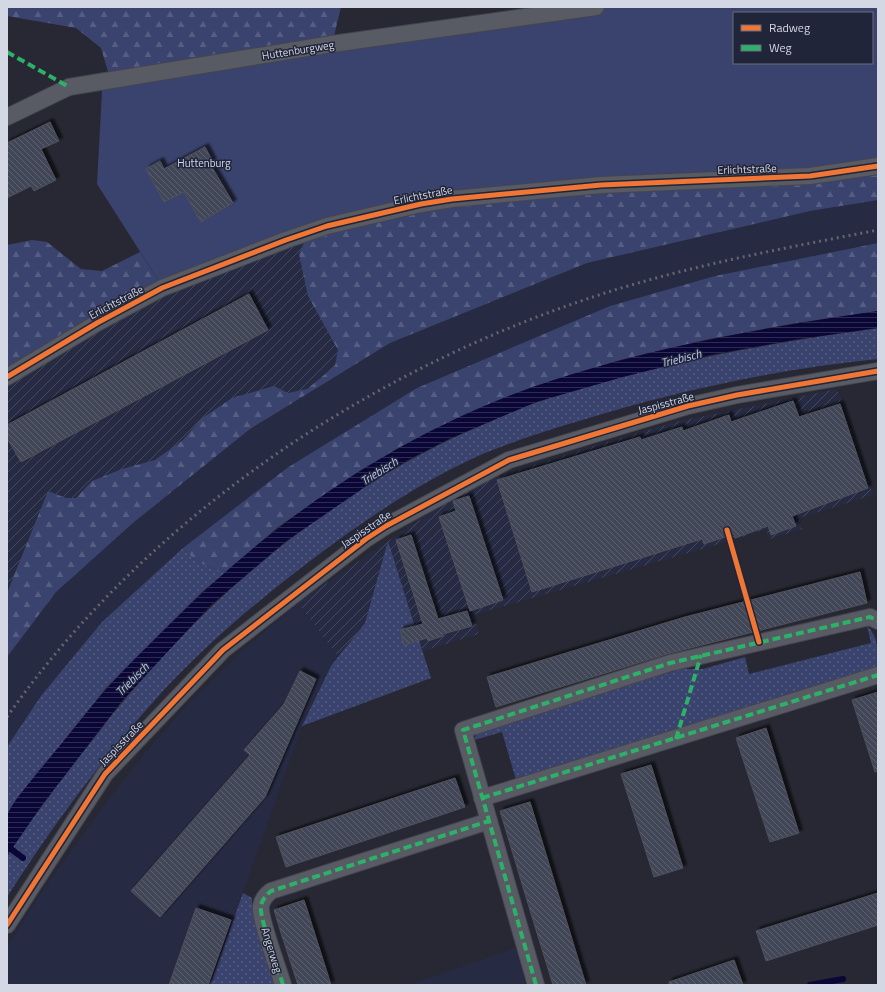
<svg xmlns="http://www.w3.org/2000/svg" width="885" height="992" font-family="'Titillium Web',sans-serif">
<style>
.built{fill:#262b43}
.industrial{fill:url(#industrial-furrows)}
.grass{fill:url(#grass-dots)}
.forest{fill:url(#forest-firs)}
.garden{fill:#3a436d;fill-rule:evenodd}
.water{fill:url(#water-rules)}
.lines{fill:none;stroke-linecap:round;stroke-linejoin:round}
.stream{stroke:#0a0636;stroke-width:6}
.building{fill:url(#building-back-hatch);stroke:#4e5059;filter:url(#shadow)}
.street-casing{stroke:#44454f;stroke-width:18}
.street{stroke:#585b63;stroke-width:16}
.rail{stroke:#63656e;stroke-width:3;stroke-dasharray:2 4;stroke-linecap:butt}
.quiet{stroke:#2db169;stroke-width:4;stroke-dasharray:8 4;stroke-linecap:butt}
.cycleway-casing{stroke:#212539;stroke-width:8}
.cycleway{stroke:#f07635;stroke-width:5}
.labels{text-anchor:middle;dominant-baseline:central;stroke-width:3;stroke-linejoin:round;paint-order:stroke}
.street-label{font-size:11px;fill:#d4d8e5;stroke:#212539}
.park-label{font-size:11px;fill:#d5dbf0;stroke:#212539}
.water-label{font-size:12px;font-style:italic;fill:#bac5ee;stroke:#212539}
</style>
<defs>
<pattern id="industrial-furrows" width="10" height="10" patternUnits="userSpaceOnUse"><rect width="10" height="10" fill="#262b43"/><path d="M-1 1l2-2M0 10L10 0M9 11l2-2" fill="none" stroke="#45495e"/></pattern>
<pattern id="grass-dots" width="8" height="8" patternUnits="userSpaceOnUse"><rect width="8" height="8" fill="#3a436d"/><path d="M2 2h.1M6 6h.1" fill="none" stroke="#565d82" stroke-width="1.8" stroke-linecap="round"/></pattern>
<pattern id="forest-firs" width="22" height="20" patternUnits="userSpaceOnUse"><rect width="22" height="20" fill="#3a436d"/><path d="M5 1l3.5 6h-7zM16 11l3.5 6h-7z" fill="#565d82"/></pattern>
<pattern id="water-rules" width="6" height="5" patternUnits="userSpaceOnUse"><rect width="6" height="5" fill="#0a0636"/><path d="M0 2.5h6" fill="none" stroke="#2d2a53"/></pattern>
<pattern id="building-back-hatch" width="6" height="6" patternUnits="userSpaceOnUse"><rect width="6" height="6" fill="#424658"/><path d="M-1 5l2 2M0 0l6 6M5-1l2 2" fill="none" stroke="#5c6070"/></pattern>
<filter id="shadow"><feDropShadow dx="3.5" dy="-3.5" stdDeviation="1" flood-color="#0009"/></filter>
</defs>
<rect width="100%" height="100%" fill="#272833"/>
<!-- built -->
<g class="built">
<path d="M878 200V243L715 276 610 306 287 468 183 548 102 622 7 747V657L22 636 56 592 134 522 250 429 390 343 587 263 810 211Z"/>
<path d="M298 603 338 657 331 666 302 726 210 985H7V947L45 887 108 800 146 752 187 705 239 654Z"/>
<path d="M516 948 526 985H409Z"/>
</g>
<!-- industrial -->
<g class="industrial">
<path d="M309 232 354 365 250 429 134 522 56 592 7 657V377L97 323Z"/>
<path d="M837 389 873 495 799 518 802 529 770 539 766 529 733 540 473 615 479 634 423 651 388 541 365 623 338 657 298 603 388 541 452 499 497 477 590 447 680 421Z"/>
</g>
<!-- grass -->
<g class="grass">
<path d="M878 328V359C777 369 676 391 579 421 545 431 511 442 478 456 419 483 366 519 314 558 261 598 208 642 162 692 104 756 53 825 7 897 7 885 5 871 7 859 8 851 17 842 21 835 44 802 69 770 94 738 197 604 330 489 487 423 504 416 520 408 538 402 649 365 763 344 878 328Z"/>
<path d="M388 541 431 678 302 726 331 666 365 623Z"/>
<path d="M183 548C196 563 207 568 227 571L203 591 106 688 21 794 7 815V747L41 696 102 622Z"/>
<path d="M867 626C880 638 878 656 878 672L517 783 502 732 474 740 478 730 681 669H703L745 657 749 674 871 643Z"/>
<path d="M243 893 252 898V906L277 985H210Z"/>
</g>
<!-- forest -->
<g class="forest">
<path d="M7 7H341L333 40 109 75 101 48 76 28 7 16Z"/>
<path d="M878 166V200L810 211 587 263 390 343 250 429 134 522 56 592 7 657V593L48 491 66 498H76L92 481 122 469 155 460 183 440 201 419 232 398 274 386 288 393 307 389 335 366 338 350 308 296 299 254 309 232 421 204Z"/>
<path d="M32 240 47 242 81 269 102 271 140 252 162 286 7 377V245Z"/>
<path d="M878 243V311L796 323 709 339 620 360 532 387 400 447 358 472 278 527 227 571C207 568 196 563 183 548L287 468 417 388 610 306 715 276Z"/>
</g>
<!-- garden -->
<path class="garden" d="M533 7H878V166L421 204 162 286 97 184 102 91 109 75ZM734 13H872V63H734Z"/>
<!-- water -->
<path class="water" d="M878 311V328L799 339 710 355 623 377 536 402 449 439 406 461 365 487 285 542 211 605 122 701 42 805 7 856C7 845 4 822 8 813 15 799 27 786 37 773 56 751 74 728 92 706 116 676 144 650 171 623 274 520 395 436 533 387 644 348 762 328 878 311Z"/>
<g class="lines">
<!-- stream -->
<g class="stream">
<path d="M7 846 23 858"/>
<path d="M810 985 843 979"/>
</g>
</g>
<!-- building -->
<g class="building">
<path d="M50 122 59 141 41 149 56 180 34 191 31 186 7 198V143Z"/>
<path d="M205 147 213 162 210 164 233 203 201 222 184 192 164 202 146 169 160 161 164 169Z"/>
<path d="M249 294 268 330 21 462 7 438V425Z"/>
<path d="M793 401 799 417 840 404 868 488 792 516 796 526 771 535 768 526 735 538 734 534 704 544 702 539 532 592 497 480 640 437 641 440 682 427 683 431 729 415 731 422Z"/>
<path d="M469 496 503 600 470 611 439 517 456 511 453 501Z"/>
<path d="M411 535 438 619 467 611 472 626 443 634V636L428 641 427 638 404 645 400 630 423 624 396 540Z"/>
<path d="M860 572 867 603 667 654 496 707 487 677 685 617Z"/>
<path d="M300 671 316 679 265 797 160 917 131 891 250 755 244 750 284 704Z"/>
<path d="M878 692V771L875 772 852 700Z"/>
<path d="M766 728 799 833 770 842 736 738Z"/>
<path d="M651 765 683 868 654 877 621 774Z"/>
<path d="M455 778 465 807 286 867 276 837Z"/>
<path d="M530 802 586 985H553L525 894 500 811Z"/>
<path d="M878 893V925L766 961 756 931Z"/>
<path d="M304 900 331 985H298L281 933 274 910Z"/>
<path d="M196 908 231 920 208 985H169Z"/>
<path d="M734 960 743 985H669V982Z"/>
</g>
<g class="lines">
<!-- street casing -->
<g class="street-casing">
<g id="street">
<path d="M7 117 69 87 332 44 596 7"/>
<path d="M7 377 97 323 162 288 286 240 327 226 421 204 452 199 601 185 810 176 878 166"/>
<path d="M482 798 878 675"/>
<path d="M7 925 105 774 223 650 366 539 386 526 509 460 688 406 737 395 878 371"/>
<path d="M283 985C279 970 259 918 261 906 262 900 266 895 271 891L489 821"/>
<path d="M536 985 463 730 670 663 870 617 878 621"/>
</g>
</g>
<!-- street -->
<use href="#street" class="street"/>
<!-- rail -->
<path class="rail" d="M7 717C147 517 371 368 602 294 692 265 785 248 878 230"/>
<!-- quiet -->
<g class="quiet">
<path d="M7 52 69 87"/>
<path d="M676 739 701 655"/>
<path d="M482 798 878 675"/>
<path d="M283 985C279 970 259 918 261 906 262 900 266 895 271 891L489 821"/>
<path d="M536 985 463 730 670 663 870 617 878 621"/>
</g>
<!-- cycleway casing -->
<g class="cycleway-casing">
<g id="cycleway">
<path d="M7 377 97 323 162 288 286 240 327 226 421 204 452 199 601 185 810 176 878 166"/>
<path d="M727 530 759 642"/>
<path d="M7 925 105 774 223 650 366 539 386 526 509 460 688 406 737 395 878 371"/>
</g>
</g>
<!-- cycleway -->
<use href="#cycleway" class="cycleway"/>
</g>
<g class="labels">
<!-- street labels -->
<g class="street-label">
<text transform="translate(298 50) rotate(-9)">Huttenburgweg</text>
<text transform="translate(747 169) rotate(-2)">Erlichtstraße</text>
<text transform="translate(423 195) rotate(-11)">Erlichtstraße</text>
<text transform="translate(116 302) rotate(-28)">Erlichtstraße</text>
<text transform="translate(666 403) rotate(-15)">Jaspisstraße</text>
<text transform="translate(366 529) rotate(-34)">Jaspisstraße</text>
<text transform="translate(121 743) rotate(-46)">Jaspisstraße</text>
<text transform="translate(272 950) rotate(73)">Angerweg</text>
</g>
<!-- park labels -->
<g class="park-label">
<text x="204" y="163">Huttenburg</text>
</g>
<!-- water labels -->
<g class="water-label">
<text transform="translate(681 358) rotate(-14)">Triebisch</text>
<text transform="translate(379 471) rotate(-32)">Triebisch</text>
<text transform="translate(132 679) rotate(-45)">Triebisch</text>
</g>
</g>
<!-- border -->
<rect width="885" height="992" fill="none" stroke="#d4d8e5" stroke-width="16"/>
<!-- legend -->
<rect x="733" y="12" width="140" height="52" fill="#212539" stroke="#696d7e"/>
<rect x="741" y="25" width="20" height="6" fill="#f07635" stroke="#696d7e"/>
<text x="769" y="32" font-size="12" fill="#d4d8e5">Radweg</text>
<rect x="741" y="45" width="20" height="6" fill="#2db169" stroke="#696d7e"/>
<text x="769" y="52" font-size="12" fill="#d4d8e5">Weg</text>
</svg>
